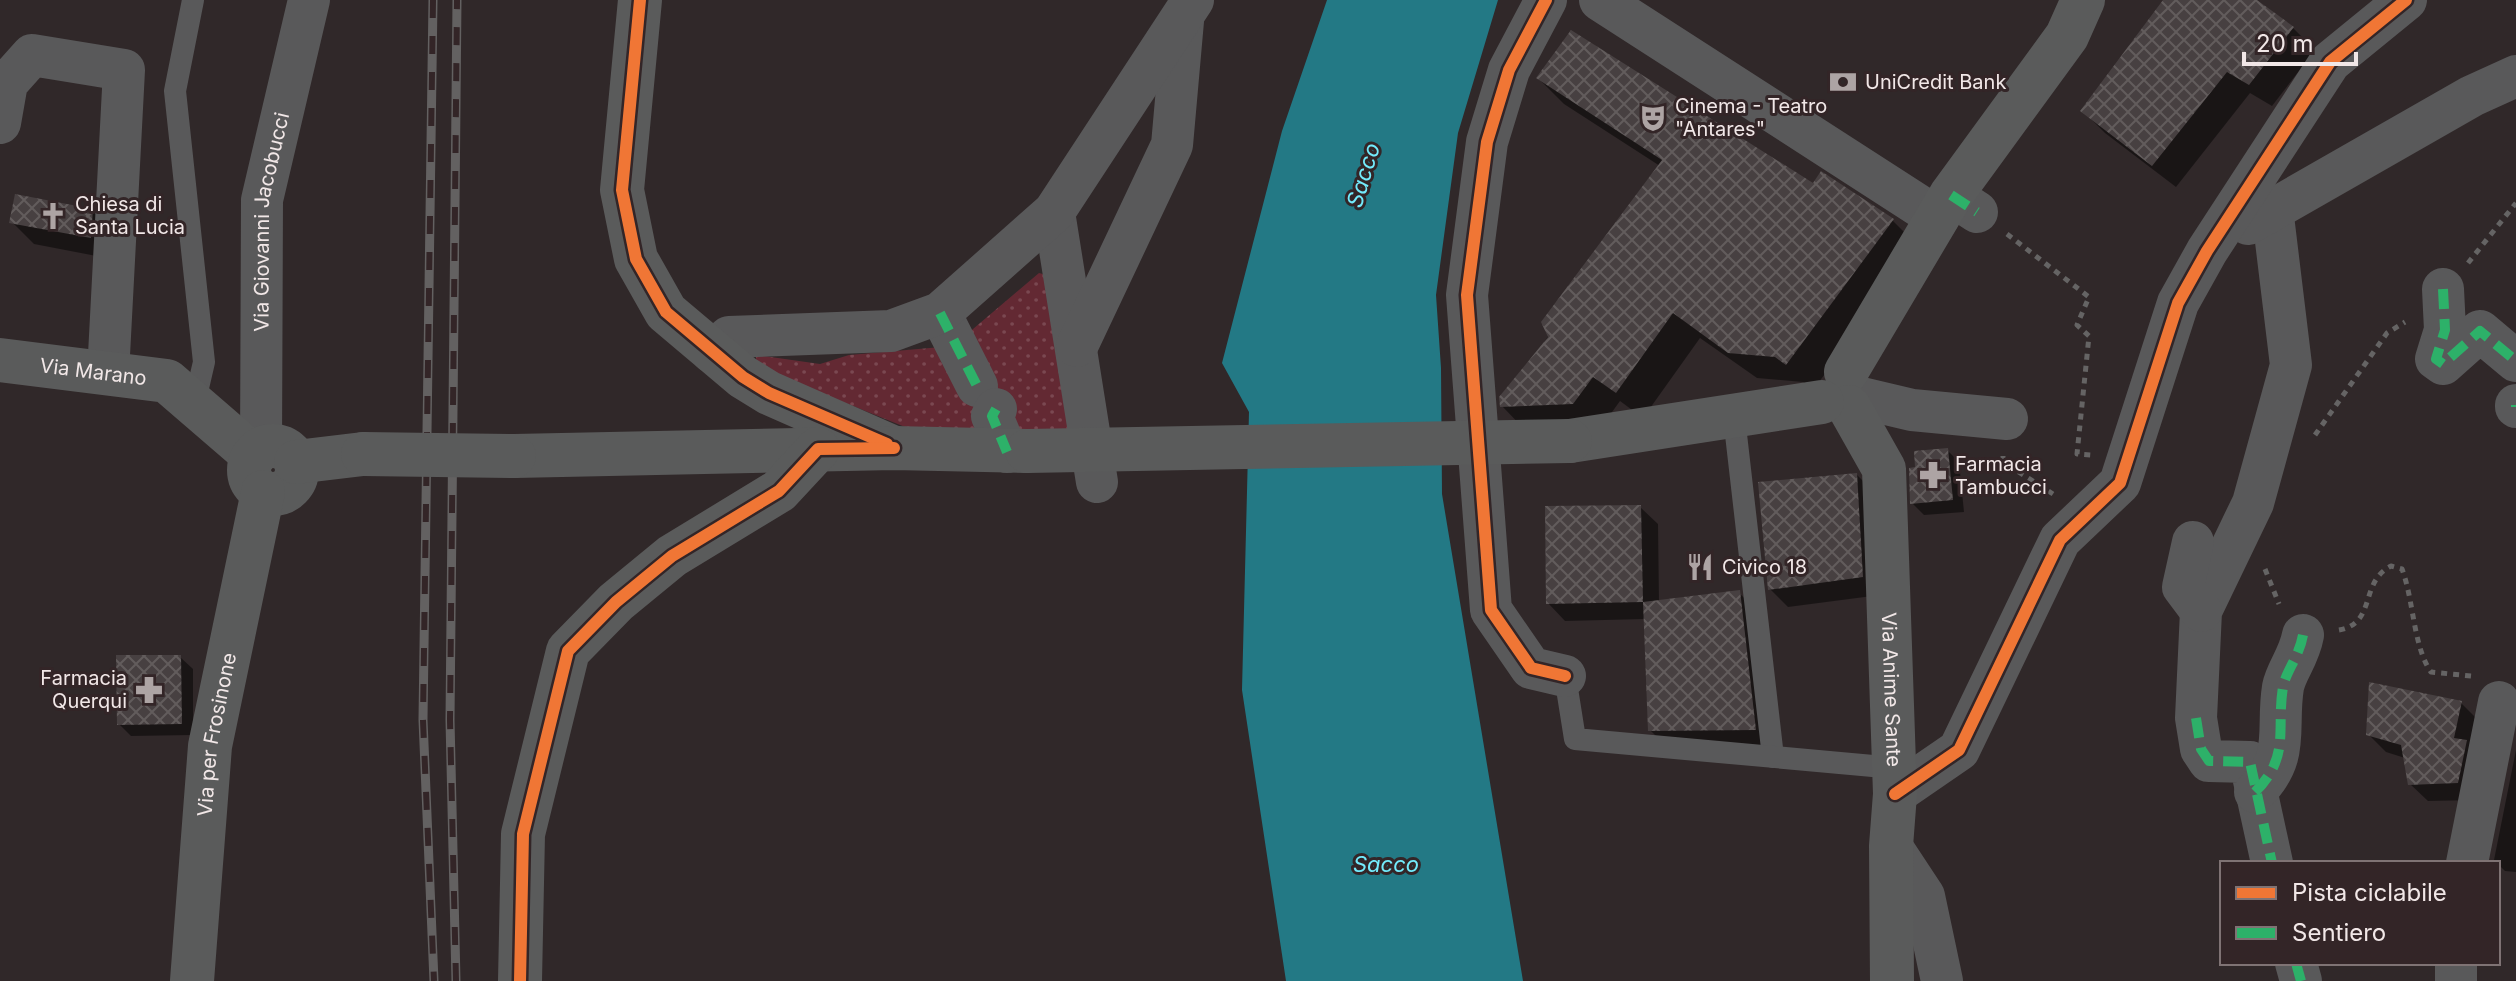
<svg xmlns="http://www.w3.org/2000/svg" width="2516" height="981" font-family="Inter,sans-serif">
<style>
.green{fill:url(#green-dots)}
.water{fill:#237985}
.shadow{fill:#0007}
.building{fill:url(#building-cross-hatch)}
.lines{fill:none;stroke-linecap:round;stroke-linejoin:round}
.path{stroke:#656464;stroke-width:5;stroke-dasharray:6 6;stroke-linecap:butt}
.lane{stroke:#59595a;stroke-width:22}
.street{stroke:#59595a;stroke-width:42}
.secondary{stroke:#5a5b5b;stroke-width:44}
.rail-casing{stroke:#636161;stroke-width:9}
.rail{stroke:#332527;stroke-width:6;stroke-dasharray:18;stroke-linecap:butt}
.secondary-bridge{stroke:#5a5b5b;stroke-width:44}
.quiet{stroke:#2db169;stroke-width:10;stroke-dasharray:20 10;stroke-linecap:butt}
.cycleway-casing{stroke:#332527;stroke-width:17}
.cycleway{stroke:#f07635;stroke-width:12}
.labels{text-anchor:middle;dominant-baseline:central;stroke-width:6;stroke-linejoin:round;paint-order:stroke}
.poi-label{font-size:20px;fill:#f1e7e7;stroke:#332527;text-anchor:start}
.street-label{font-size:20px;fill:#f1e7e7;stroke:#332527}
.water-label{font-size:22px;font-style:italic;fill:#73ebfc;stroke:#332527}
</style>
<defs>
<pattern id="green-dots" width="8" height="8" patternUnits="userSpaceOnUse" patternTransform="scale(2)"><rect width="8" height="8" fill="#632933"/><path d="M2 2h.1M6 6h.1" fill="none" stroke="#7a4851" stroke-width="1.8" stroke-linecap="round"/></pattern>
<pattern id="building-cross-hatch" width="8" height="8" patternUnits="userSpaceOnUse" patternTransform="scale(2)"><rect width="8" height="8" fill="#474041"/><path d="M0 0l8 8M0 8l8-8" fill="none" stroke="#625c5c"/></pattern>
</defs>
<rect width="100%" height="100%" fill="#302829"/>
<!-- green -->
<path class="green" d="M1039 273 1054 277 1083 435 935 439 756 367V355L820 364 849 355 953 346Z"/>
<!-- water -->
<path class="water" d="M1327 0H1498L1458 133 1436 295 1441 368 1442 494 1523 981H1286L1242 690 1249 412 1222 363 1282 131Z"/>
<!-- shadow -->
<g class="shadow">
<path d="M2165 0H2253L2293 28 2315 50 2272 106 2250 93 2176 187 2105 133 2082 110Z"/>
<path d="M1538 78 1813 186 1822 174 1893 221 1919 247 1813 390 1803 382 1757 378 1700 338 1643 418 1620 401 1599 430 1528 433 1502 406 1660 166 1564 104Z"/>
<path d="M92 210 114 233 112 259 34 244 12 222Z"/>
<path d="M1947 450 1959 462 1964 512 1924 515 1912 503Z"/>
<path d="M1857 475 1874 492 1880 595 1788 607 1770 589Z"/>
<path d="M1640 507 1658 524 1659 602 1739 593 1757 610 1773 747 1668 748 1650 730 1645 619 1565 621 1548 603Z"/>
<path d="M180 657 193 669V735L131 736 119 724Z"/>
<path d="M2461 703 2479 721 2476 800 2428 801 2410 784 2405 758 2386 752 2368 734Z"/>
<path d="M2516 750V872L2505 871 2494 860Z"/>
</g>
<!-- building -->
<g class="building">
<path d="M2163 0H2257L2294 27 2249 85 2227 72 2152 166 2080 111Z"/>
<path d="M1571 30 1813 183 1821 171 1894 219 1786 365 1775 357 1728 353 1673 313 1616 393 1593 377 1573 404 1500 407 1499 397 1548 337 1541 322 1662 160 1536 78Z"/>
<path d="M15 194 93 209 91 238 9 223Z"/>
<path d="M1948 448 1953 500 1910 504 1909 468 1915 467 1914 451Z"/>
<path d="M1857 473 1863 577 1768 590 1758 482Z"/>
<path d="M1641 505 1643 602 1546 604 1545 506Z"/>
<path d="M1740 590 1756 730 1648 731 1643 602Z"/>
<path d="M116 655H181L182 724 117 725Z"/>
<path d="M2369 682 2462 701 2454 738 2467 740 2458 783 2408 785 2401 745 2366 735Z"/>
</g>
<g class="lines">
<!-- path -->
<g class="path">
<path d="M2007 234 2089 297 2077 325 2089 336 2077 454 2091 455"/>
<path d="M2468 263 2516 203"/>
<path d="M2315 435 2387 333 2405 322"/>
<path d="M2003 456V462L2053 494"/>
<path d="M2265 569 2279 604"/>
<path d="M2339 630C2377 623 2359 582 2391 566L2402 569C2414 601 2413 646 2431 672L2471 676"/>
</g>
<!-- lane -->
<g class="lane">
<path d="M193 0 175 91 204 362 194 405"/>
<path d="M1734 417 1773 757"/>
<path d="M1565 676 1575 739 1895 768"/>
</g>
<!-- street -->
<g class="street">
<path d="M1546 0 1509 70 1487 142 1467 295 1491 610 1531 668 1565 676"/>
<path d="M1600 0 1938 218"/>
<path d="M0 123 7 83 32 55 124 70 108 374"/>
<path d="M1951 195 1977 212"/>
<path d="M2272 208 2291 365 2253 503 2201 611 2196 718 2201 749 2209 761 2250 762 2272 863"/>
<path d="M1054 212 1097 482"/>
<path d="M2248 224 2472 96 2516 76"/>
<path d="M2443 289 2445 330 2436 359 2443 364 2480 331 2516 361"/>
<path d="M940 313 977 386"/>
<path d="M1077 346 1172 145 1183 21"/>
<path d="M712 352 729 337 891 331 940 313 1054 212 1193 0"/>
<path d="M1857 397 1912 410 2007 419"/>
<path d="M2516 405V407"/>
<path d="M996 409 992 416 1007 452"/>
<path id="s1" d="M261 449 262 200 309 0"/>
<path d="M2193 542 2183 587 2201 611"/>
<path d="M2255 792C2291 756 2276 730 2283 687 2286 671 2299 657 2303 635"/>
<path d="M1895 794 1959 750 2060 540 2120 483 2178 303 2207 251 2330 62 2406 0"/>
<path d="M1891 846 1924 896 1942 981"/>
<path d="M2467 863 2499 702"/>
<path d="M2296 963 2301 981"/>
<path d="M2456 963V981"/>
</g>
<!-- secondary -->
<g class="secondary">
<path d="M640 0 622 190 636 259 666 312 743 377 769 393 894 448"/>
<path id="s2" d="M0 360 167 381 254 456"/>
<path d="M1846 372 1951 195 2067 36 2083 0"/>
<path id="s3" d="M1849 407 1884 469 1895 794 1891 846 1892 981"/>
<path d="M1570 441 1822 402"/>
<circle cx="273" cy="470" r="24"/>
<path d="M514 456 894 448 1027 451"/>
<path d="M296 462 363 454"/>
<path id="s4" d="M192 981 210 746 263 492"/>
<path d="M520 981 523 834 568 651 616 602 672 556 779 491 818 449"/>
</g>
<!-- rail casing -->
<g class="rail-casing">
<g id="rail">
<path d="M433 0 423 720 434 981"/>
<path d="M456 981 450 720 457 0"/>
</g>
</g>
<!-- rail -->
<use href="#rail" class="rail"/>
<!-- secondary-bridge -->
<g class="secondary-bridge">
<path d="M1027 451 1570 441"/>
<path d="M363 454 514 456"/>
</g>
<!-- quiet -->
<g class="quiet">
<path d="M1951 195 1977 212"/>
<path d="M2443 289 2445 330 2436 359 2443 364 2480 331 2516 361"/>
<path d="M940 313 977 386"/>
<path d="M2516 405V407"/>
<path d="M996 409 992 416 1007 452"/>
<path d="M2196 718 2201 749 2209 761 2250 762 2272 863"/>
<path d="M2255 792C2291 756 2276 730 2283 687 2286 671 2299 657 2303 635"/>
<path d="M2296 963 2301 981"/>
</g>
<!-- cycleway casing -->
<g class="cycleway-casing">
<g id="cycleway">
<path d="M640 0 622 190 636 259 666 312 743 377 769 393 887 444"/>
<path d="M1546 0 1509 70 1487 142 1467 295 1491 610 1531 668 1565 676"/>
<path d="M1895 794 1959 750 2060 540 2120 483 2178 303 2207 251 2330 62 2406 0"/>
<path d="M520 981 523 834 568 651 616 602 672 556 779 491 818 449 894 448"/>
</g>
</g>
<!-- cycleway -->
<use href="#cycleway" class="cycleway"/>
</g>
<!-- icons -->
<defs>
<g id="bank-bare" transform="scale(2.16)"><path d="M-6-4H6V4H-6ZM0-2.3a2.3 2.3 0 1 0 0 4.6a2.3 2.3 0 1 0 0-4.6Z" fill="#ada4a4" stroke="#332527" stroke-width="2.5" paint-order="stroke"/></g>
<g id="theatre-bare" transform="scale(2.16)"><path d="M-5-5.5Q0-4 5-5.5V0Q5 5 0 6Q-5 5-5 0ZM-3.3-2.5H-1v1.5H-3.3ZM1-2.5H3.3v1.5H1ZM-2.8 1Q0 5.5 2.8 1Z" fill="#ada4a4" stroke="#332527" stroke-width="2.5" paint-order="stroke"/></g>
<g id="church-bare" transform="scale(2.16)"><path d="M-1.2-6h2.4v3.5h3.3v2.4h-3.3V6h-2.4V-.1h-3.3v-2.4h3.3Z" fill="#ada4a4" stroke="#332527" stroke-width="2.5" paint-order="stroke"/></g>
<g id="pharmacy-bare" transform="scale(2.16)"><path d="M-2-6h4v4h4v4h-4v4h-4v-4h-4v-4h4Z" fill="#ada4a4" stroke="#332527" stroke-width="2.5" paint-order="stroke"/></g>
<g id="restaurant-bare" transform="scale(2.16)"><path d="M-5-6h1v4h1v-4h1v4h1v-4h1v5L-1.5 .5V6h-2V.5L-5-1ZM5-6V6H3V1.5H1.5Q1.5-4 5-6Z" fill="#ada4a4" stroke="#332527" stroke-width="2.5" paint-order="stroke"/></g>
</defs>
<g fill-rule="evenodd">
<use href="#bank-bare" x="1843" y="82"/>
<use href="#theatre-bare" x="1653" y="118"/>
<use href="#church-bare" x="53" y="216"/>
<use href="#pharmacy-bare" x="1933" y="475"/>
<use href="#restaurant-bare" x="1700" y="567"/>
<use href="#pharmacy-bare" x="149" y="690"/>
</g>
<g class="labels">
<!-- poi labels -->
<g class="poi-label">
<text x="1865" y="82">UniCredit Bank</text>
<text x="1675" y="106">Cinema - Teatro<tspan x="1675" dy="23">"Antares"</tspan></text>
<text x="75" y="204">Chiesa di<tspan x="75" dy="23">Santa Lucia</tspan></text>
<text x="1955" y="464">Farmacia<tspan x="1955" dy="23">Tambucci</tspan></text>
<text x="1722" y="567">Civico 18</text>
<text x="127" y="678" text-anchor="end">Farmacia<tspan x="127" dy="23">Querqui</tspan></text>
</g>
<!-- street labels -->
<g class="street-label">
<text stroke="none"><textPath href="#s1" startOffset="228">Via Giovanni Jacobucci</textPath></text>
<text stroke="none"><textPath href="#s2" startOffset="94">Via Marano</textPath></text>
<text stroke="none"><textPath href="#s3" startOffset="292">Via Anime Sante</textPath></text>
<text stroke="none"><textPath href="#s4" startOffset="248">Via per Frosinone</textPath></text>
</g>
<!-- water labels -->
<g class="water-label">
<text transform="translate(1363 175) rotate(-73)">Sacco</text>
<text x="1386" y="864">Sacco</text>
</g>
</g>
<!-- legend -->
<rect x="2220" y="861" width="280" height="104" fill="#332527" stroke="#7f7374" stroke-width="2"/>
<rect x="2236" y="887" width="40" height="12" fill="#f07635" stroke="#7f7374" stroke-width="2"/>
<text x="2292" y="901" font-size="24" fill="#f1e7e7">Pista ciclabile</text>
<rect x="2236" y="927" width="40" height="12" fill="#2db169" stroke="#7f7374" stroke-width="2"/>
<text x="2292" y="941" font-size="24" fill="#f1e7e7">Sentiero</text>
<!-- scale -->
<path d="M2244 52v12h112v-12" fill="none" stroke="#f1e7e7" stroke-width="4"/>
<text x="2256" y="52" font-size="24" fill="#f1e7e7" stroke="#332527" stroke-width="6" paint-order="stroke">20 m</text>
</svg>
